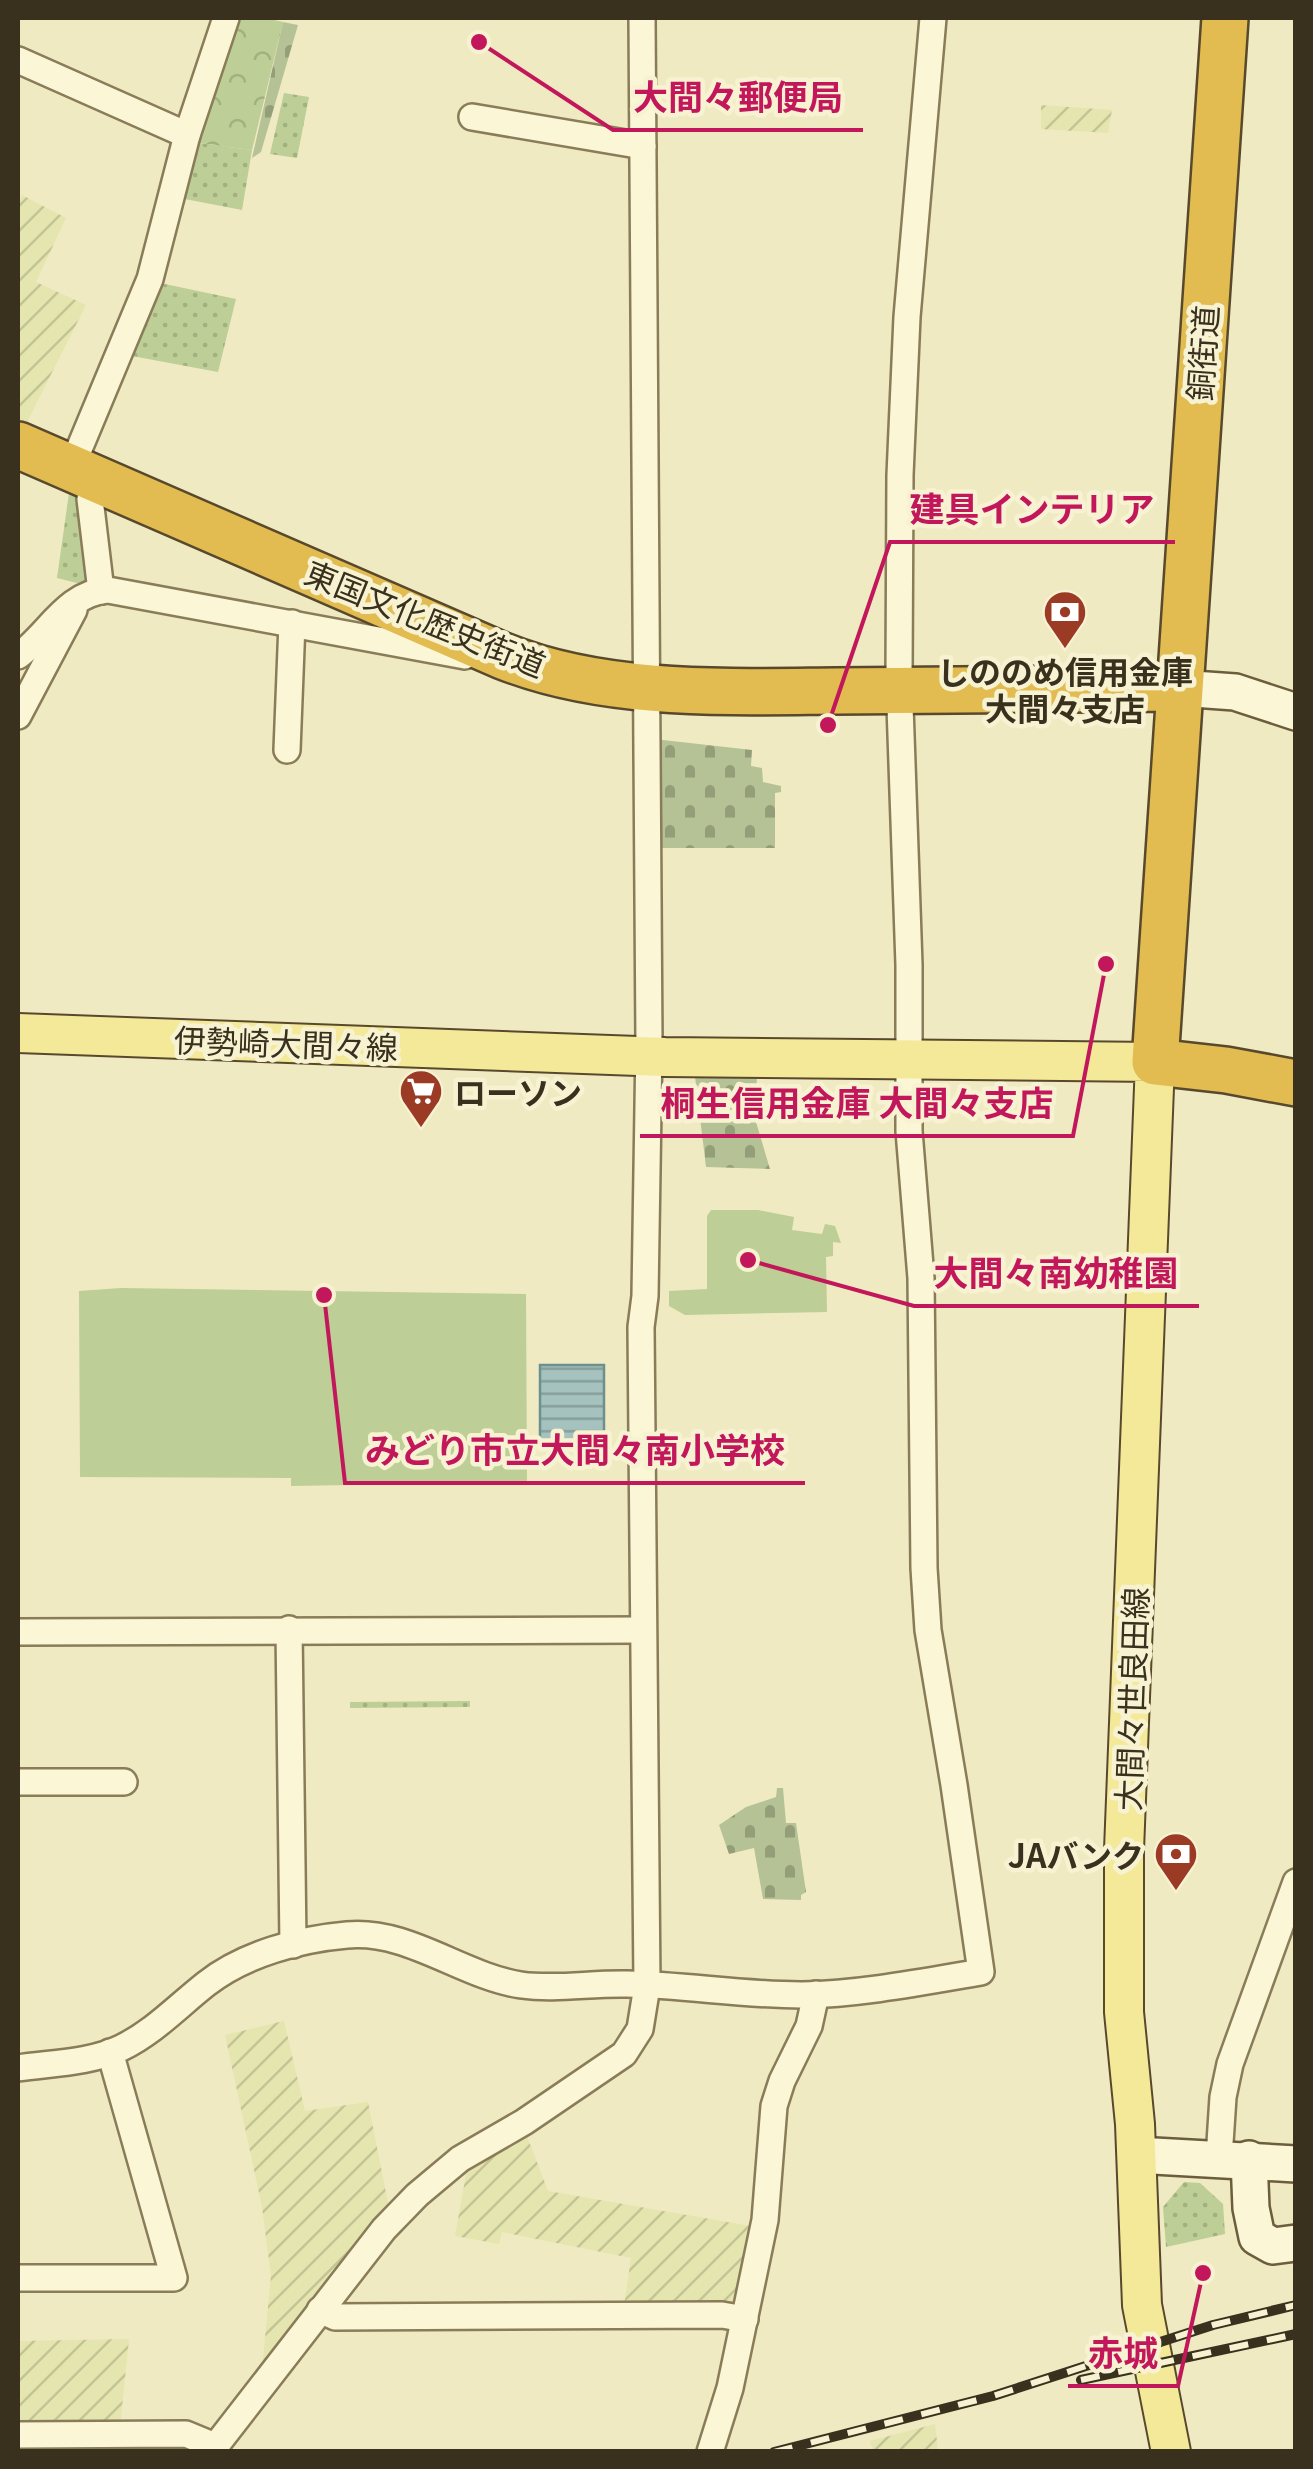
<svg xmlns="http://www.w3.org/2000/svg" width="1313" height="2469" font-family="Georgia,'Noto Sans JP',serif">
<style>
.farmland{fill:url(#farmland-furrows)}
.grass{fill:url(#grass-dots)}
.forest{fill:url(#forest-crowns)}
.cemetery{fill:url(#cemetery-stones)}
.park{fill:#bdce96}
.water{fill:url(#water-rules);stroke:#6b908e;stroke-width:2.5}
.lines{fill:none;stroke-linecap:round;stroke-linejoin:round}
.street-casing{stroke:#8a7c59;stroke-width:30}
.secondary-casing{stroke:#6c5d3c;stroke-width:40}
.primary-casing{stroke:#58492d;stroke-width:42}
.highway-casing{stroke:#58492d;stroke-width:50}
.street{stroke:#faf6d6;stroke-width:25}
.secondary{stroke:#faf6d6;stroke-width:35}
.primary{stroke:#f4e899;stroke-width:38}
.highway{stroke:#e2bc50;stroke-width:45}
.rail-casing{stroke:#39301d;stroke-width:10}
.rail{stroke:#f7f3d2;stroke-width:6;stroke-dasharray:19;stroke-linecap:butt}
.labels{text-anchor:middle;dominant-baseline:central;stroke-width:9;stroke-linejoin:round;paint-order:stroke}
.street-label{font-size:32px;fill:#39301d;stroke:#f7f3d2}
.poi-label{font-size:32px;font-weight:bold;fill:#39301d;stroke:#f7f3d2}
.leader{fill:none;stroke:#c2185b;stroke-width:4}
.callout-dot{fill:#c2185b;stroke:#f7f3d2;stroke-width:4}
.callout-label{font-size:35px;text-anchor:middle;font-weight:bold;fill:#c2185b;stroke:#f7f3d2;stroke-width:9;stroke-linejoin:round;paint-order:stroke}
</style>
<defs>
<pattern id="farmland-furrows" width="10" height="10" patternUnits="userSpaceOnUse" patternTransform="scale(2.5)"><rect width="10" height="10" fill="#e4e5af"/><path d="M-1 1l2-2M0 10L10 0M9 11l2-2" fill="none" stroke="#c4c596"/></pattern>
<pattern id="grass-dots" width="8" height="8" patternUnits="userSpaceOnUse" patternTransform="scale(2.5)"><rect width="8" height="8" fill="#bdce96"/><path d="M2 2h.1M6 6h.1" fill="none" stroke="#a3b181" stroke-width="1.8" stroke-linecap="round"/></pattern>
<pattern id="forest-crowns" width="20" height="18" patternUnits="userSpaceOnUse" patternTransform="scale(2.5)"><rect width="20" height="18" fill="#bdce96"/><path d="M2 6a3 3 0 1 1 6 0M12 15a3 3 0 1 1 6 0" fill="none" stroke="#a3b181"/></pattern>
<pattern id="cemetery-stones" width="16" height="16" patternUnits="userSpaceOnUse" patternTransform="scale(2.5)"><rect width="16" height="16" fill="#b5c295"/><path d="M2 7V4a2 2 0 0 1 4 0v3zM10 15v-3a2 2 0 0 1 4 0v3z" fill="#949e79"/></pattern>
<pattern id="water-rules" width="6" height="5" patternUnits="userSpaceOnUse" patternTransform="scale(2.5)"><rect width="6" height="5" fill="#a5c2bf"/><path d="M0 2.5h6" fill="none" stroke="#879e9b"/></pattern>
</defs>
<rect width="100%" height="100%" fill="#efeac2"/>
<!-- farmland -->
<g class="farmland">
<path d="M1041 105 1112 110 1108 133 1041 129Z"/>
<path d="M22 195 66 218 36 282 86 305 23 430 18 428V205Z"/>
<path d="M284 2021 305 2111 368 2102 389 2208 262 2369 271 2276 262 2207 225 2035Z"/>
<path d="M525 2131 548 2191 756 2227 742 2302 731 2310 624 2306 631 2258 502 2232 499 2244 455 2236 467 2169Z"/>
<path d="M129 2339 120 2427H18V2341Z"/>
<path d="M935 2424 938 2451H873L870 2441Z"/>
</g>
<!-- grass -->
<g class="grass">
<path d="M284 93 309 97 297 158 270 154Z"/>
<path d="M198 143 252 150 242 210 185 199Z"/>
<path d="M160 283 236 299 218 372 132 356V348Z"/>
<path d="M60 480 79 490 91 580 85 585 57 578 69 493Z"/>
<path d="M470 1701V1707L350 1708V1702Z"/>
<path d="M1184 2182 1200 2183 1223 2204 1225 2234 1166 2247 1163 2207Z"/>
</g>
<!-- forest -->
<path class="forest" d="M239 18H266L283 22 252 150 198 143Z"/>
<!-- cemetery -->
<g class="cemetery">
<path d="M283 22 298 25 261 152 252 158Z"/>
<path d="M654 739 752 750 751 766 762 768 763 782 781 786V792L775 793V848H653Z"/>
<path d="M694 1068 757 1069 756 1122 770 1169 706 1167Z"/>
<path d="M777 1788H783L786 1823H796L806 1892 801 1895V1900L763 1899 754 1848 729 1854 719 1825 746 1807 776 1797Z"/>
</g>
<!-- park -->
<g class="park">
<path d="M711 1210H758L794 1217 792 1230 822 1234 825 1224 835 1226 841 1243 833 1242V1256L826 1257 827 1312 685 1315 669 1306V1291L707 1289V1216Z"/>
<path d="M121 1288 526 1294 527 1482 291 1486V1478L80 1477 79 1291Z"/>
</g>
<!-- water -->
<path class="water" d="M540 1365H604V1446L540 1445Z"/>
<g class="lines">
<!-- street casing -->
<g class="street-casing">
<g id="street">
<path d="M18 60 187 135"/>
<path d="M472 117 643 146"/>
<path d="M72 466 150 279 187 135 226 18"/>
<path d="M95 476 90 499 101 591"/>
<path d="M18 656C48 635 66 593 108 590L465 656"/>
<path d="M18 716 74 610"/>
<path d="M287 750 292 623"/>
<path d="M289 1629 293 1945"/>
<path d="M18 1632 643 1630"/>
<path d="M18 1782H124"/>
<path d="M18 2068C51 2063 90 2063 121 2048 154 2032 178 2006 206 1984 244 1954 300 1939 347 1935 408 1929 462 1976 521 1985 556 1990 591 1983 627 1984 685 1985 743 1995 801 1995 861 1994 922 1982 981 1972L954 1785 928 1630 924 1568 921 1278 909 1131V965L899 677 900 475 907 317 933 18"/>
<path d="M1219 2158 1223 2097 1230 2064 1296 1882"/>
<path d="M18 2278H174L110 2052"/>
<path d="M320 2310 335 2317 722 2315 745 2319"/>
<path d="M18 2435 186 2434 215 2446"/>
<path d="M211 2452 384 2229 417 2195 460 2159 524 2122 624 2054 640 2029 647 1986 641 1327 645 1296 649 1044 642 18"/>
<path d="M710 2452 730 2388 765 2220 774 2106 782 2081 809 2026 816 1994"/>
</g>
</g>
<!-- secondary casing -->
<g class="secondary-casing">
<g id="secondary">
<path d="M1179 688 1235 692 1296 712"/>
<path d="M1136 2155 1296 2164"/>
<path d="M1249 2159 1251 2208 1257 2237 1273 2246 1296 2243"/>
</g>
</g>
<!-- primary casing -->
<g class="primary-casing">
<path id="primary" d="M18 1033 665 1057 1155 1062 1124 1850V2012L1135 2124 1142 2305 1171 2452"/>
</g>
<!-- highway casing -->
<g class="highway-casing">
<g id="highway">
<path d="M1225 18 1155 1062 1226 1070 1296 1083"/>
<path d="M18 445 503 656C605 697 727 692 835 691 950 691 1065 688 1179 688"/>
</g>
</g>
<!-- street -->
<use href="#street" class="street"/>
<!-- secondary -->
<use href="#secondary" class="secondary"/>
<!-- primary -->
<use href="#primary" class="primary"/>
<!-- highway -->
<use href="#highway" class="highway"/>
<!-- rail casing -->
<g class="rail-casing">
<g id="rail">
<path d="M1081 2380 1296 2334"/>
<path d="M774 2452 993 2396 1213 2325 1296 2305"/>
</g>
</g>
<!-- rail -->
<use href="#rail" class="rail"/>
</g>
<!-- icons -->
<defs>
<g id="bank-pin" transform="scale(2.25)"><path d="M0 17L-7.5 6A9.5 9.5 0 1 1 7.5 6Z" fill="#9b3b26" stroke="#f7f3d2"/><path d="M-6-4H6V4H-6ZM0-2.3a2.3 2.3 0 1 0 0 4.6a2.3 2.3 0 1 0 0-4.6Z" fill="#fff"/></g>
<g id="supermarket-pin" transform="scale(2.25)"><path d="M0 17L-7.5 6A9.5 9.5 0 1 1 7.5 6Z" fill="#9b3b26" stroke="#f7f3d2"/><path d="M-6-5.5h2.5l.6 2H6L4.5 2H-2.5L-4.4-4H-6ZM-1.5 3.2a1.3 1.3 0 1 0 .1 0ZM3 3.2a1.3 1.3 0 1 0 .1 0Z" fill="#fff"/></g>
</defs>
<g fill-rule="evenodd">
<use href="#bank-pin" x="1065" y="612"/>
<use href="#supermarket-pin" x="421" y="1091"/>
<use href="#bank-pin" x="1176" y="1854"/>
</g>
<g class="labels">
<!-- street labels -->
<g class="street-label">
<text transform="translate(1201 353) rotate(-86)">銅街道</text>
<text transform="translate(426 617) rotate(22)">東国文化歴史街道</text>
<text transform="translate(286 1042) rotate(2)">伊勢崎大間々線</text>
<text transform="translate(1130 1699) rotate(-88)">大間々世良田線</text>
</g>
<!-- poi labels -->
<g class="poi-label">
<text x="1065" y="670">しののめ信用金庫<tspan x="1065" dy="37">大間々支店</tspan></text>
<text x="454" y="1091" text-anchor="start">ローソン</text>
<text x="1144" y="1854" text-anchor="end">JAバンク</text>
</g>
</g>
<!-- callouts -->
<path class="leader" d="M479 42L613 130H863M828 725L890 542H1175M1106 964L1073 1136H640M748 1260L914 1306H1199M324 1295L345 1483H805M1203 2273L1178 2386H1068"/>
<g class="callout-dot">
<circle cx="479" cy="42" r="10"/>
<circle cx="828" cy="725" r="10"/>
<circle cx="1106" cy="964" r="10"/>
<circle cx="748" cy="1260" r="10"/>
<circle cx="324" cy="1295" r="10"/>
<circle cx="1203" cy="2273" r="10"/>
</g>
<g class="callout-label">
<text x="738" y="110">大間々郵便局</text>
<text x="1032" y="522">建具インテリア</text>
<text x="857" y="1116">桐生信用金庫 大間々支店</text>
<text x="1056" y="1286">大間々南幼稚園</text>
<text x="575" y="1463">みどり市立大間々南小学校</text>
<text x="1123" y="2366">赤城</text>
</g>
<!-- border -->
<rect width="1313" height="2469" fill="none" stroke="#39301d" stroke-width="40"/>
</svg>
